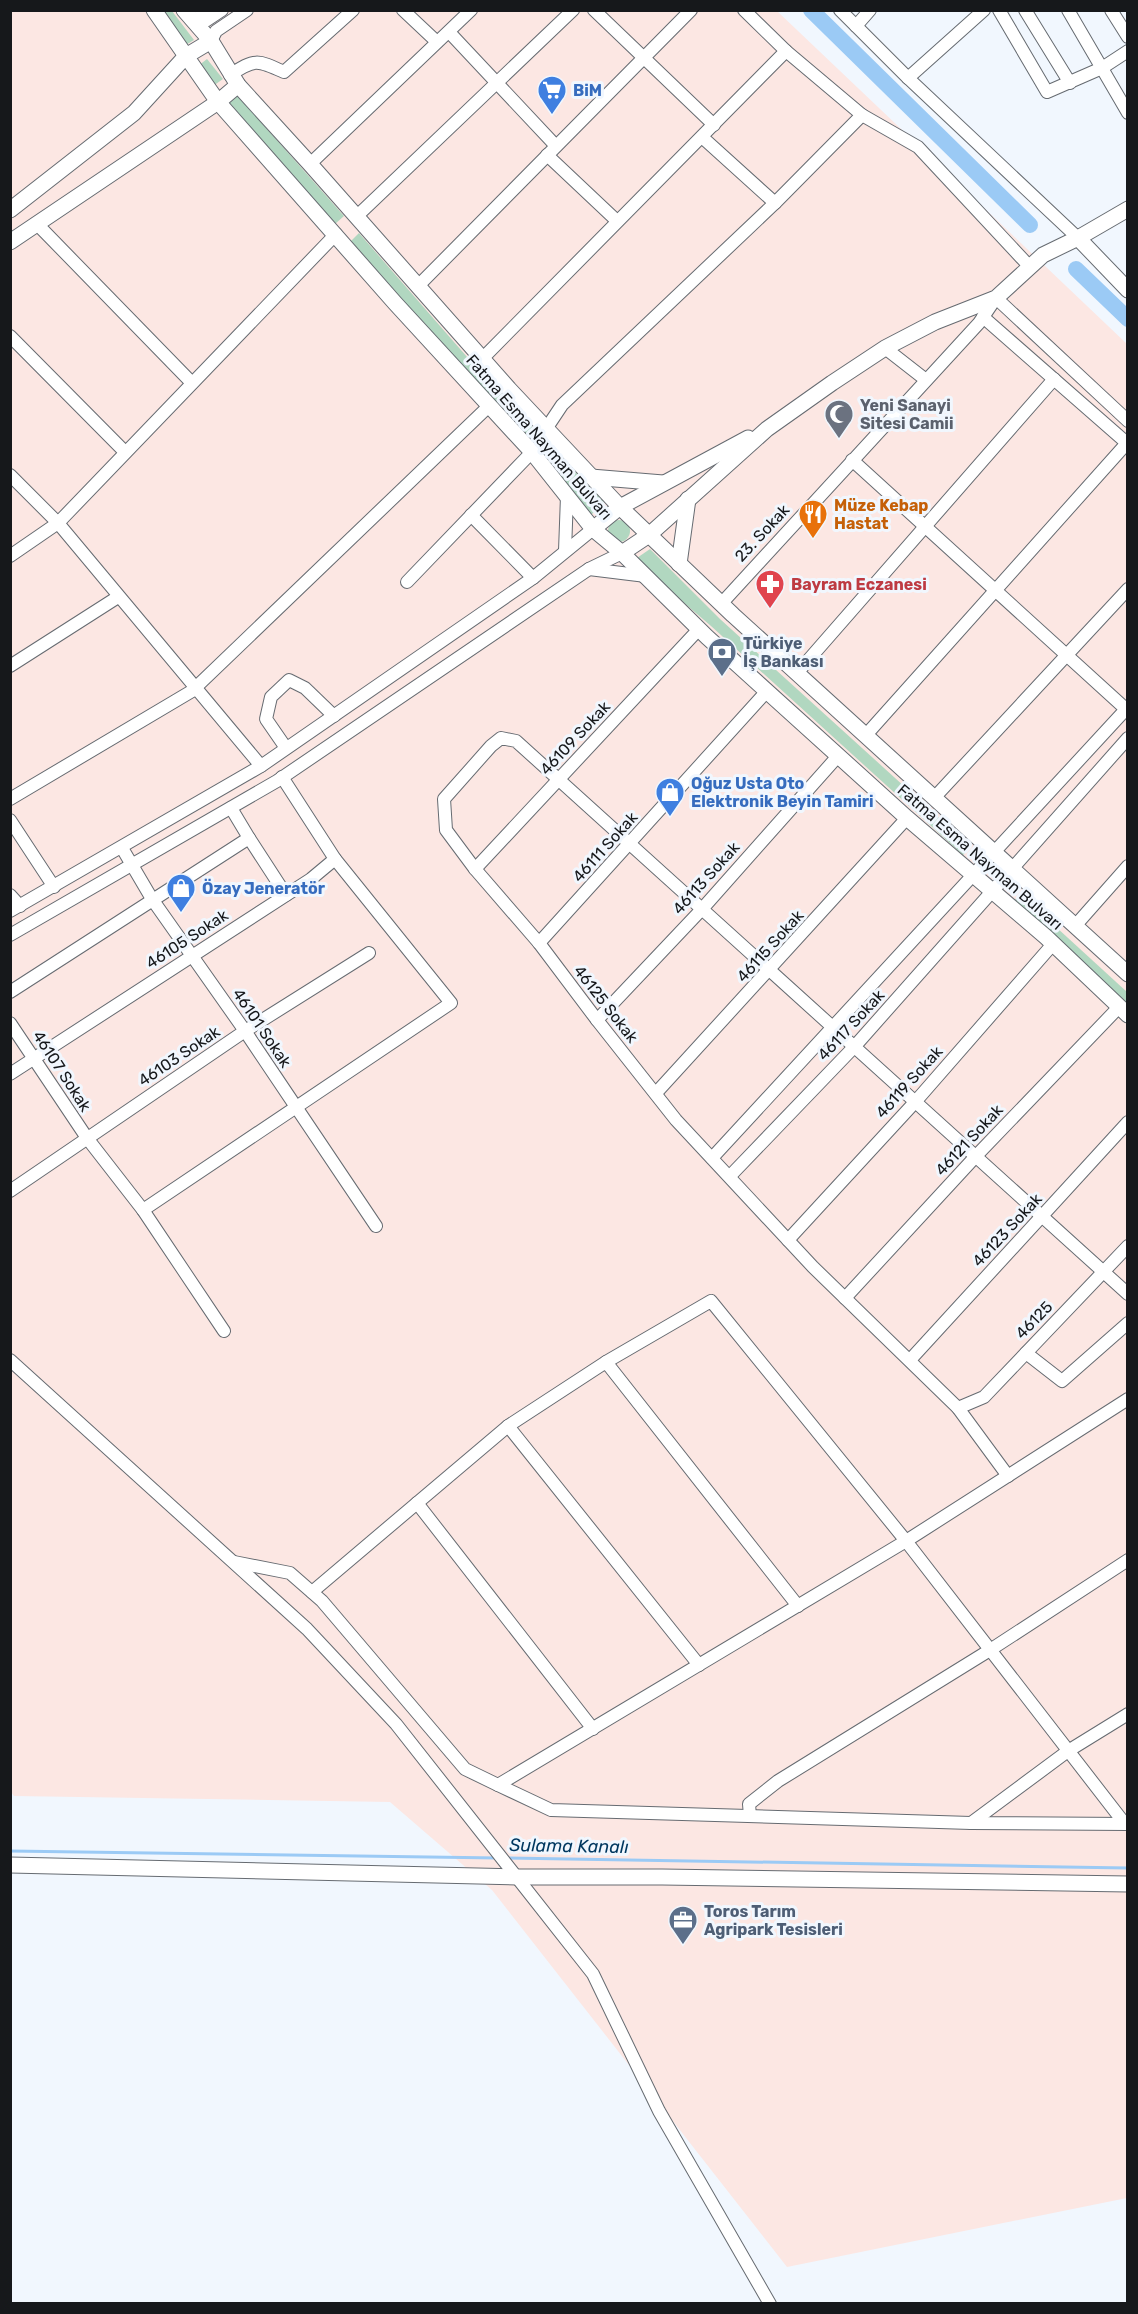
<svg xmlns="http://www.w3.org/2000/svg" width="1138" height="2314" font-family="Rubik,sans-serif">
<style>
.industrial{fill:#fce7e3}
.green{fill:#b1d7c0}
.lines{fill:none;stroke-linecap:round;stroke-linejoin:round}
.stream{stroke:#9bcaf5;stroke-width:3}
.river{stroke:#9bcaf5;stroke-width:16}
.minor-casing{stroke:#666b71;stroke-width:14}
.major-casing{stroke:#666b71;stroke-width:17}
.minor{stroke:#fff;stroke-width:12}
.major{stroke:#fff;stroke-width:15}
.labels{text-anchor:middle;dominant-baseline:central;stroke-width:6;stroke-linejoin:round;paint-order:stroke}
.shop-label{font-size:16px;font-weight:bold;fill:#366cbe;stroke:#f1f7fe;text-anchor:start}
.worship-label{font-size:16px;font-weight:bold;fill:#5b616d;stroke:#f1f7fe;text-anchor:start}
.street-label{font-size:16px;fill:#16181b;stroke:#f1f7fe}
.food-label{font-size:16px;font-weight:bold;fill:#c56008;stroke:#f1f7fe;text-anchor:start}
.health-label{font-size:16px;font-weight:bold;fill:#be3a42;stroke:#f1f7fe;text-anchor:start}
.service-label{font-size:16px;font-weight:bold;fill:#4e5e75;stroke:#f1f7fe;text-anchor:start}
.water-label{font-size:18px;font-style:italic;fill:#00375f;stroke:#f1f7fe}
</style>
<rect width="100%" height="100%" fill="#f1f7fe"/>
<!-- industrial -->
<path class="industrial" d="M11 11H777L1127 344V2198L787 2267 492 1890 390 1802 14 1796 11 1792Z"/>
<!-- green -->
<g class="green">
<path d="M161 11H172L194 40 184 46Z"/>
<path d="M207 59 223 79 213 86 198 66Z"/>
<path d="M237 95 344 216 335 224 228 103Z"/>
<path d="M359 233 481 373 604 502 589 517 473 380 351 241Z"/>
<circle cx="619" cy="531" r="11"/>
<path d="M650 549 720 619 971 847 963 855 711 626 634 560Z"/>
<path d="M1020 894 1127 992V1005L1014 901Z"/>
</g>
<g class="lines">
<!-- stream -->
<g class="stream">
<path d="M10 1851 498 1858"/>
<path d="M507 1858 1128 1868"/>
</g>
<!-- river -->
<g class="river">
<path d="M811 10 1030 225"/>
<path d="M1076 269 1128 319"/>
</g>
<!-- minor casing -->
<g class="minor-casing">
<g id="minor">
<path d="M201 10 207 20 222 10"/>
<path d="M403 10 437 42"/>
<path d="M594 10 714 125"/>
<path d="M744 10 786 51 862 115 918 147 1030 267"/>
<path d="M840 10 908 78 1078 238"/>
<path d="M999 10 1047 92 1102 68 1128 51"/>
<path d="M1025 10 1070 83"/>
<path d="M1068 10 1128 113"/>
<path d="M1111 10 1128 37"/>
<path d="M856 26 870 10"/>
<path d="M449 32 556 146"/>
<path d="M211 41 216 31 247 10"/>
<path d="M230 75C255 58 258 60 284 72L353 10"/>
<path d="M908 78 984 10"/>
<path d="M702 137 775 203"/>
<path d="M547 155 617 221"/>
<path d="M310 164 471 10"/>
<path d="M356 217 573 10"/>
<path d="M37 224 192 383"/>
<path d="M418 286 691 10"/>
<path d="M983 317 1128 444"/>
<path d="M10 336 125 452"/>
<path d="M885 348 926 380"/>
<path d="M482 359 786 51"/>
<path d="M546 429 562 405 775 203 862 115"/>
<path d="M852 460 1128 711"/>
<path d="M10 475 58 523 261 766"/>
<path d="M471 515 533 578"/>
<path d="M565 551 567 496"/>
<path d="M10 556 58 523 336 234"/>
<path d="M589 569 646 576"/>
<path d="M407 582 532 452"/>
<path d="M721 604 979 323 996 298 1128 421"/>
<path d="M10 666 118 597"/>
<path d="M797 673 1054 379"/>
<path d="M866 735 1127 443"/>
<path d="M286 748 266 719 271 697 289 680 305 688 334 716"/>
<path d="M934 798 1128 589"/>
<path d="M10 799 192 691 489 406"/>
<path d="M10 820 54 887"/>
<path d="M249 838 286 895"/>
<path d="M122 848 152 899 245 1031 376 1226"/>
<path d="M475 869 699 629"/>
<path d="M10 895 20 906"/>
<path d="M10 911 261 766 533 578 593 529"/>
<path d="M1075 926 1128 866"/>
<path d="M10 935 277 781 589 569 622 553"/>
<path d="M539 943 767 691"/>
<path d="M10 992 249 838 231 808"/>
<path d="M597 1020 703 908 838 756"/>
<path d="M10 1023 87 1138 143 1210 224 1331"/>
<path d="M10 1074 311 879 335 859 282 777"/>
<path d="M656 1093 907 818"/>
<path d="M712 1158 1128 707"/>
<path d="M730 1176 855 1046 1128 738"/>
<path d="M10 1191 245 1031 369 953"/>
<path d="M143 1210 451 1003 335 859"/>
<path d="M788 1240 916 1101 1053 944"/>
<path d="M845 1298 976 1156 1119 1007"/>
<path d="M1026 1353 1062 1381 1128 1323"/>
<path d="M10 1360 307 1629 396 1724 593 1974 659 2111 770 2304"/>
<path d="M910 1360 1128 1122"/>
<path d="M606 1362 711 1301 906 1541 1125 1824"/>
<path d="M958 1408 984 1397 1128 1246"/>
<path d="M1008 1476 958 1408 813 1267 676 1120 597 1020 539 943 475 869 446 830 444 799 491 746 501 738 516 741 1128 1294"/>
<path d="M417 1503 593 1729"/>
<path d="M234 1562 290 1573 322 1601 465 1769 498 1785 906 1541 1128 1399"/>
<path d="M312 1592 508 1426"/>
<path d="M699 1665 508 1426 606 1362 798 1606"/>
<path d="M498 1785 551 1810 971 1823 1128 1824"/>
<path d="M750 1816 749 1804 778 1781 990 1650 1128 1560"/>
<path d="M971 1823 1068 1751 1128 1714"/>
</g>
</g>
<!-- major casing -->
<g class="major-casing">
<g id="major">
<path d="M154 10 218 102 395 303 532 452 593 529 622 553 707 637 907 818 1046 937 1128 1015"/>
<path d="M184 10 211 41 238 85 310 164 509 389 620 507 733 615 1128 974"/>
<path d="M10 210 134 113 186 56 211 41"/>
<path d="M1078 238 1128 290"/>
<path d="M10 242 218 102 238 85"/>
<path d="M591 477 663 483"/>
<path d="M593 529 620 507 748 438"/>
<path d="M622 553 649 535 767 429 832 383 885 348 935 322 996 298 1043 255 1078 238 1128 209"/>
<path d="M679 564 688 499"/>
<path d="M10 1865 517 1877H662L1128 1884"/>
</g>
</g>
<!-- minor -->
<use href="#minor" class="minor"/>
<!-- major -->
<use href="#major" class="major"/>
</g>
<!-- icons -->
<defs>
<g id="supermarket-pin" transform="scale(1.5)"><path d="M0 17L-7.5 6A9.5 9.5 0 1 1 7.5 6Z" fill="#3f7fe0" stroke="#f1f7fe"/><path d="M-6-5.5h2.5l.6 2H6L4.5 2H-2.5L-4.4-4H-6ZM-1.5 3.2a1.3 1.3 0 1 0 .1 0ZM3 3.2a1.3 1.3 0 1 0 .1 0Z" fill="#fff"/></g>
<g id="mosque-pin" transform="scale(1.5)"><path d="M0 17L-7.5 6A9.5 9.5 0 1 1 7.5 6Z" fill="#6b7280" stroke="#f1f7fe"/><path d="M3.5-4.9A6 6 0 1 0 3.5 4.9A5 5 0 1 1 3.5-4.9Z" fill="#fff"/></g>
<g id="restaurant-pin" transform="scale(1.5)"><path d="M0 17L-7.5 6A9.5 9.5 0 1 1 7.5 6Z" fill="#e8710a" stroke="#f1f7fe"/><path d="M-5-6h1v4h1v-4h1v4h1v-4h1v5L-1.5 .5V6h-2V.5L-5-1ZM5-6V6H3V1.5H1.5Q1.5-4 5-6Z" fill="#fff"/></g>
<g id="pharmacy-pin" transform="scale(1.5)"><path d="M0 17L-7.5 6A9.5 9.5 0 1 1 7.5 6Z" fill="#e0444e" stroke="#f1f7fe"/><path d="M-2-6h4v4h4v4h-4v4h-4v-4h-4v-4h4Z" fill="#fff"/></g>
<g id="bank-pin" transform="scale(1.5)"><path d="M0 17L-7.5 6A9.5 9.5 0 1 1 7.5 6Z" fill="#5c6f8a" stroke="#f1f7fe"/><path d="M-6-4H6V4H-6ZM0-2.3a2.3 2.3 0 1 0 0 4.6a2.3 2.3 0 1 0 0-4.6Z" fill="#fff"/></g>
<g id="shop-pin" transform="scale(1.5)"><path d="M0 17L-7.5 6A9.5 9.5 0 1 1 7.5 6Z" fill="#3f7fe0" stroke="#f1f7fe"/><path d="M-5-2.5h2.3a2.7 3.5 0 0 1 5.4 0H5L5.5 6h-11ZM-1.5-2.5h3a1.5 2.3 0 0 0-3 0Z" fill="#fff"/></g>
<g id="office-pin" transform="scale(1.5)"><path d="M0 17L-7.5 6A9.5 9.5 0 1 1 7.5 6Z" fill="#5c6f8a" stroke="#f1f7fe"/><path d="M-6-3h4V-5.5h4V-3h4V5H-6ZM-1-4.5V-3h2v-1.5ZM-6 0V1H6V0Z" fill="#fff"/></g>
</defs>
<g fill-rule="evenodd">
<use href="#supermarket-pin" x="552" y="90"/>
<use href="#mosque-pin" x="839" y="414"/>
<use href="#restaurant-pin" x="813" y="514"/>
<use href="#pharmacy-pin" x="770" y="584"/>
<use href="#bank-pin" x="722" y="652"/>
<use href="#shop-pin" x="670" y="792"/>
<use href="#shop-pin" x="181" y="888"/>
<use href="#office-pin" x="683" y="1920"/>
</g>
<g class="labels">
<!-- shop labels -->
<g class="shop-label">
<text x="573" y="90">BiM</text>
<text x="691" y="783">Oğuz Usta Oto<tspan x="691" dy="18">Elektronik Beyin Tamiri</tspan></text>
<text x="202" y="888">Özay Jeneratör</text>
</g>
<!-- worship labels -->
<g class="worship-label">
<text x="860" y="405">Yeni Sanayi<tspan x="860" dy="18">Sitesi Camii</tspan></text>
</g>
<!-- street labels -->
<g class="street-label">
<text transform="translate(539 437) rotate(49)">Fatma Esma Nayman Bulvarı</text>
<text transform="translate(762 533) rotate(-47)">23. Sokak</text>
<text transform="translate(575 738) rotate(-47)">46109 Sokak</text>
<text transform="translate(605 847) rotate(-48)">46111 Sokak</text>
<text transform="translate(980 857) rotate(41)">Fatma Esma Nayman Bulvarı</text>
<text transform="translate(706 878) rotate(-48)">46113 Sokak</text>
<text transform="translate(187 939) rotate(-33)">46105 Sokak</text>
<text transform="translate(770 946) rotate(-48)">46115 Sokak</text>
<text transform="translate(606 1004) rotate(52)">46125 Sokak</text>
<text transform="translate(851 1025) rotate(-47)">46117 Sokak</text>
<text transform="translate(262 1028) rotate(56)">46101 Sokak</text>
<text transform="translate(179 1056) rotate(-34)">46103 Sokak</text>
<text transform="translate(62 1071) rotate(57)">46107 Sokak</text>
<text transform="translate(909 1082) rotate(-48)">46119 Sokak</text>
<text transform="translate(969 1140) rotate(-47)">46121 Sokak</text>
<text transform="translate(1007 1230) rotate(-47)">46123 Sokak</text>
<text transform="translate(1034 1320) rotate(-46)">46125</text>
</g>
<!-- food labels -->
<g class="food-label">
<text x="834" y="505">Müze Kebap<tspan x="834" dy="18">Hastat</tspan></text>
</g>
<!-- health labels -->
<g class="health-label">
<text x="791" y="584">Bayram Eczanesi</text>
</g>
<!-- service labels -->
<g class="service-label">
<text x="743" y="643">Türkiye<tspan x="743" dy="18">İş Bankası</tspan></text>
<text x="704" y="1911">Toros Tarım<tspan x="704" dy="18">Agripark Tesisleri</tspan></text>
</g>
<!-- water labels -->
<g class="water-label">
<text transform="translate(569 1846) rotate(1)">Sulama Kanalı</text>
</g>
</g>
<!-- border -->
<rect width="1138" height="2314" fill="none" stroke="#16181b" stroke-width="24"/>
</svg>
